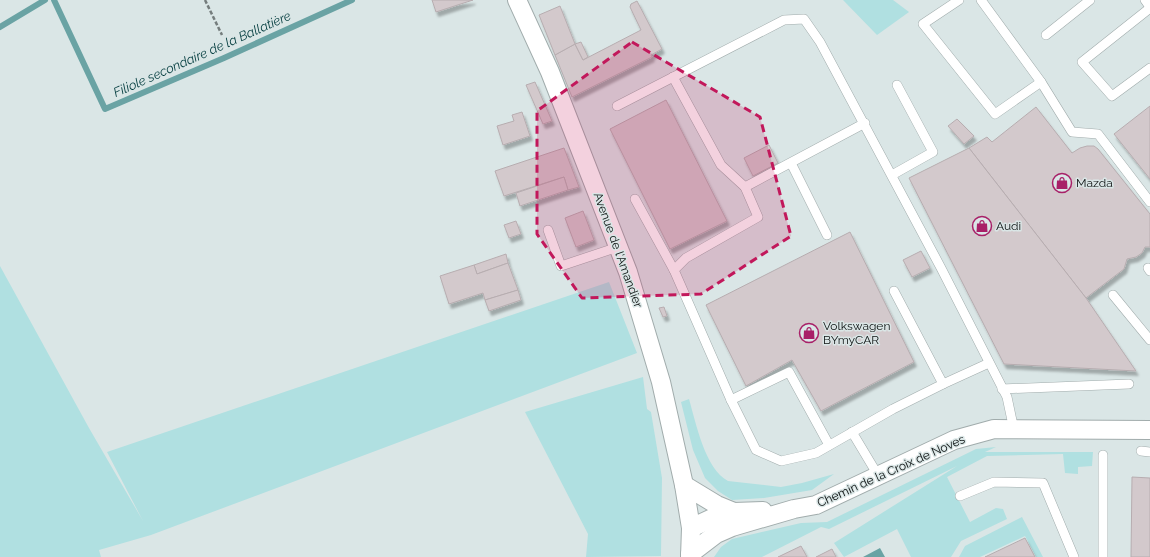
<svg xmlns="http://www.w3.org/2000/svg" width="1150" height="557" font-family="Raleway,sans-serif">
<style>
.green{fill:#b0e0e1}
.water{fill:#6aa3a4}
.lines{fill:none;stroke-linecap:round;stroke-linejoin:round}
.stream{stroke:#6aa3a4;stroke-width:6}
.building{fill:#d3c9cc;stroke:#b7adb0;filter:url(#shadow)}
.service-casing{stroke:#a1acac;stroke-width:10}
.minor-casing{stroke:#a1acac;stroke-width:20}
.path{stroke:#757d7d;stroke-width:2.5;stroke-dasharray:4 2;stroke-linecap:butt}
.service{stroke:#fff;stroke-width:9}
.minor{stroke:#fff;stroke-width:18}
.marked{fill:#c2185b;fill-opacity:0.2;stroke:#c2185b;stroke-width:3;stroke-dasharray:8 5;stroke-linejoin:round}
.labels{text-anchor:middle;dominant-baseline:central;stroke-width:3;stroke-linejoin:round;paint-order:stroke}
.poi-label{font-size:12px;fill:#0c1010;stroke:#dae6e6;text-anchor:start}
.street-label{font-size:12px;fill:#0c1010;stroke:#dae6e6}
.water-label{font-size:13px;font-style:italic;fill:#013b3d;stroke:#dae6e6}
</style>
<defs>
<filter id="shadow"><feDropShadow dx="2.5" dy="4.5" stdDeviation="1" flood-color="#0004"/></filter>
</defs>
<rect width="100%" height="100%" fill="#dae6e6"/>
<!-- green -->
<g class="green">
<path d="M843 0H893L909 12 877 35Z"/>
<path d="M0 266 89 428 143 521 107 452 609 282 637 353 151 535 99 550 101 557H0Z"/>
<path d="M643 377 647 409 651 412 662 478 661 556 586 557 588 534 525 412Z"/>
<path d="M689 399C696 423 705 469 728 481L781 487 802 483 834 474 812 490 764 498 732 500 718 491 705 478 693 450 681 402Z"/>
<path d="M996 447 985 452H1093L1092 466 1078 467V474L1065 473 1063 454 987 456 947 477 970 522 996 508 1003 509 1007 519 961 541 951 557H911L897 529 844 557 834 543 957 466 829 529 821 527 762 557H714L721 547 732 539 801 523 827 522 976 449Z"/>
<path d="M1022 517 1043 557H1036L1025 536 980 557H959L965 546Z"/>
</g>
<!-- water -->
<path class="water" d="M880 548 885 557H863Z"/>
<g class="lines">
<!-- stream -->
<g class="stream">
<path d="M54 0 105 109 224 58 352 0"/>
<path d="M0 27 45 0"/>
</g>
</g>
<!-- building -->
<g class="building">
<path d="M432 0H473L436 12Z"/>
<path d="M637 1 662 49 651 55 652 57 572 97 555 55 575 44 583 60 641 30 630 7 631 4Z"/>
<path d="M560 6 575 44 555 55 539 15Z"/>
<path d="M581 42 588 57 583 60 575 44Z"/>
<path d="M535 82 552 121 543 124 526 85Z"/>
<path d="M666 100 727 221 670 249 610 129Z"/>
<path d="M1150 106V179L1114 134Z"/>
<path d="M1036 107 1072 153 1080 148 1087 146H1094L1098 149 1150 214V247H1145L1142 253 1136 257 1127 259 1124 269 1086 298 969 148 987 137 992 142Z"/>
<path d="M522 112 530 136 503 145 497 126 514 121 512 115Z"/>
<path d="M957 119 974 136 964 144 948 126Z"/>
<path d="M769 145 778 163 753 176 744 158Z"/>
<path d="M564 148 579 187 568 190 564 177 504 196 495 171Z"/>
<path d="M969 148 1086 298 1136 371 1004 364 909 178Z"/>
<path d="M564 177 568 190 520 206 516 193Z"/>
<path d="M583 211 594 240 576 247 565 218Z"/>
<path d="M516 221 521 234 509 238 504 225Z"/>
<path d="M850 232 914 362 821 411 792 360 746 386 706 305Z"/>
<path d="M921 251 930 268 912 277 903 260Z"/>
<path d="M506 254 508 263 477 274 474 265Z"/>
<path d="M508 263 518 290 485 300 483 293 449 304 440 276 474 265 477 274Z"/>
<path d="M518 290 521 300 489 311 485 300Z"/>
<path d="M664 307 667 316 663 317 659 308Z"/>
<path d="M1132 477 1150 478V557H1131Z"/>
<path d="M1025 538 1035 557H985Z"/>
<path d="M801 546 807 557H778Z"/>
<path d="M832 549 836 557H816Z"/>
</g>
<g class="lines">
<!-- service casing -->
<g class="service-casing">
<g id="service">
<path d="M959 0 923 24 995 114 1041 82"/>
<path d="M981 0 1041 82 1072 132 1098 134 1150 202"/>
<path d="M1145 0 1150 7"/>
<path d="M1150 8 1082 62 1112 96 1150 68"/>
<path d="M1046 35 1090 0"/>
<path d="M673 77 721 165 745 187"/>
<path d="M617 106 784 20 804 19 820 42 941 268 1007 397 1014 430"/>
<path d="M865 123 745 187 758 217 686 258 674 270 731 400 756 450 781 461 816 453 893 409 943 384 894 291"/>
<path d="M791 163 827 235"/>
<path d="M892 175 933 152 897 85"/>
<path d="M635 199 674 270"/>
<path d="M548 230 561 266 618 247"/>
<path d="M1148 268 1150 271"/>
<path d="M1113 295 1150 340"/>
<path d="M943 384 989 363"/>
<path d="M1002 389 1129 384"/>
<path d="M731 400 789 372 829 445"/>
<path d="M852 432 879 477"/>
<path d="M1141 451 1150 452"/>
<path d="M1103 455V557"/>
<path d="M960 496 994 482 1043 483 1074 557"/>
</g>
</g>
<!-- minor casing -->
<g class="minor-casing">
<g id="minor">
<path d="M517 0 550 72 628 272 661 382 684 485 691 528 690 557"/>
<path d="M684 485 717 505 734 512 763 511"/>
<path d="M691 528 721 514 734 512"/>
<path d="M690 554 716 534 732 527 794 509 816 505 954 440 994 429 1150 430"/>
</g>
</g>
<!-- path -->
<path class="path" d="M205 0 222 35"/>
<!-- service -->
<use href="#service" class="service"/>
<!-- minor -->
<use href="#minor" class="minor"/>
</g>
<!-- marked area -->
<path class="marked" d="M632 42 760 117 791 236 701 294 582 298 537 234V111Z"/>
<!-- icons -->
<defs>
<g id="shop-ring" transform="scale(1)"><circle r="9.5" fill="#dae6e6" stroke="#a82068" stroke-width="1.5"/><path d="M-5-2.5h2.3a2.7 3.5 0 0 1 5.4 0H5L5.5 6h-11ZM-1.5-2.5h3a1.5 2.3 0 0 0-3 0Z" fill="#a82068"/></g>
</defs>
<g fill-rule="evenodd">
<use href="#shop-ring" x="1062" y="183"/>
<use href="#shop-ring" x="982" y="226"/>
<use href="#shop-ring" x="809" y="333"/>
</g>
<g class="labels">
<!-- poi labels -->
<g class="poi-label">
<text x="1076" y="183">Mazda</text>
<text x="996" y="226">Audi</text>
<text x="823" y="326">Volkswagen<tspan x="823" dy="14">BYmyCAR</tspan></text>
</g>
<!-- street labels -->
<g class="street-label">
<text transform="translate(618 250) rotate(70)">Avenue de l'Amandier</text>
<text transform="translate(891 471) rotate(-24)">Chemin de la Croix de Noves</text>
</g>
<!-- water labels -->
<g class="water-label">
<text transform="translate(202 54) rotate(-24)">Filiole secondaire de la Ballatière</text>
</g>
</g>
</svg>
